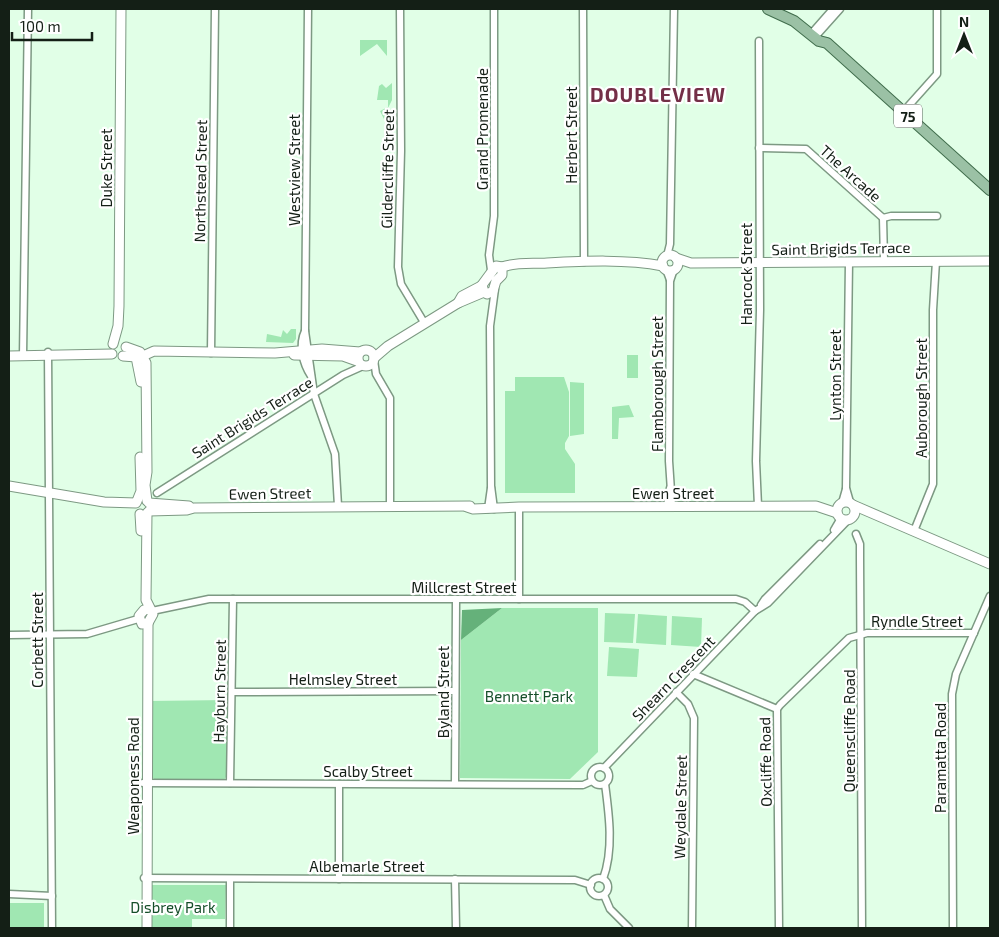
<svg xmlns="http://www.w3.org/2000/svg" width="999" height="937" font-family="'Exo 2',sans-serif">
<style>
.green{fill:#a0e7b2}
.water{fill:#65b17a}
.lines{fill:none;stroke-linecap:round;stroke-linejoin:round}
.street-casing{stroke:#7d9983;stroke-width:9}
.secondary-casing{stroke:#7d9983;stroke-width:11}
.primary-casing{stroke:#406d4c;stroke-width:12}
.street{stroke:#fff;stroke-width:6}
.secondary{stroke:#fff;stroke-width:9}
.primary{stroke:#9bc1a5;stroke-width:10}
.labels{text-anchor:middle;dominant-baseline:central;stroke-width:4.5;stroke-linejoin:round;paint-order:stroke}
.shield{fill:#fff;stroke:#5a625c;stroke-width:1}
.shield-label{font-size:14px;font-weight:bold;fill:#141f16}
.street-label{font-size:15px;fill:#141f16;stroke:#fff}
.park-label{font-size:15px;fill:#154e29;stroke:#fff}
.district-label{font-size:20px;font-weight:bold;letter-spacing:1px;fill:#742f47;stroke:#fff}
</style>
<rect width="100%" height="100%" fill="#e1ffe7"/>
<!-- green -->
<g class="green">
<path d="M360 40H387V56L377 44 360 56Z"/>
<path d="M392 83V100L387 110 388 121H385L380 111 388 107V100H377L379 86 382 84 386 88Z"/>
<path d="M291 329H296V339L293 343 266 342 267 334 281 337 283 330 287 334Z"/>
<rect x="627" y="355" width="11" height="23"/>
<path d="M515 377H564L569 392V436L565 443V449L575 464V493H505V391H515Z"/>
<path d="M570 382 584 383V434L570 436Z"/>
<path d="M629 405 634 417 619 418 618 439H612V407Z"/>
<path d="M502 608H598V752L570 779 460 778 461 640Z"/>
<path d="M605 613 635 614 633 643 604 642Z"/>
<path d="M638 614 667 616 666 645 636 643Z"/>
<path d="M672 616 702 618 701 647 671 645Z"/>
<path d="M609 647 639 649 637 677 607 676Z"/>
<path d="M228 700 230 772 223 781H156L149 774 148 701Z"/>
<path d="M151 885H226L225 919H192V928H151Z"/>
<rect x="9" y="903" width="35" height="25"/>
</g>
<!-- water -->
<path class="water" d="M502 608 461 640 462 610Z"/>
<g class="lines">
<!-- street casing -->
<g class="street-casing">
<g id="street">
<path d="M308 9 305 331 314 394 335 454 338 506"/>
<path d="M400 9 401 151 398 267 401 284 425 324"/>
<path d="M583 9 584 262"/>
<path d="M811 34 833 9"/>
<path d="M815 37 840 9"/>
<path d="M903 112 937 74V9"/>
<path d="M759 148 806 149 883 218 884 260"/>
<path d="M883 218 891 216H937"/>
<path d="M667 256 670 244 674 9"/>
<path d="M849 262 846 488 850 502"/>
<path d="M666 269 670 280"/>
<path d="M491 270 489 255 494 216V9"/>
<path d="M305 331C298 345 303 364 311 376"/>
<path d="M48 352 52 928"/>
<path d="M211 353 215 9"/>
<path d="M23 356 28 9"/>
<path d="M374 360 376 374 390 398V507"/>
<path d="M157 493 343 375 363 366"/>
<path d="M842 503 846 489"/>
<path d="M667 506 670 488"/>
<path d="M672 506 669 461 670 281 674 269"/>
<path d="M758 506 756 461 760 310 759 41"/>
<path d="M519 507V599"/>
<path d="M488 509 491 488"/>
<path d="M494 509 491 486 490 326 495 289"/>
<path d="M834 530 841 518"/>
<path d="M914 531 933 484V310L936 261"/>
<path d="M856 534 860 544V558L862 928"/>
<path d="M761 605 765 599 820 544"/>
<path d="M152 611 209 599H736L745 602 755 611"/>
<path d="M9 635 87 634 138 619"/>
<path d="M693 674 777 709"/>
<path d="M232 692 455 691"/>
<path d="M676 692 688 704 694 718 692 928"/>
<circle cx="600" cy="776" r="9"/>
<path d="M604 768 755 611 768 603 849 519"/>
<path d="M143 783 583 785 592 781"/>
<path d="M230 783 233 599"/>
<path d="M339 784V879"/>
<path d="M455 784 456 600"/>
<path d="M144 878 575 880 591 885"/>
<circle cx="599" cy="887" r="9"/>
<path d="M455 879 456 928"/>
<path d="M603 879C614 850 609 814 605 784"/>
<path d="M230 880V928"/>
<path d="M9 894 52 896"/>
<path d="M604 895 610 909 629 928"/>
<path d="M779 928 777 709 780 705 849 638 867 633H974"/>
<path d="M953 928 952 694 956 674 990 596"/>
</g>
</g>
<!-- secondary casing -->
<g class="secondary-casing">
<g id="secondary">
<circle cx="670" cy="263" r="8"/>
<path d="M676 258 691 263 990 261"/>
<path d="M496 266 502 267V275L496 281 493 291 487 294 484 292 482 285Z"/>
<path d="M502 267C517 262 531 264 547 263 585 261 626 259 663 266"/>
<path d="M458 303 462 296 481 286"/>
<path d="M113 344 118 326 119 306 121 9"/>
<path d="M126 347 140 352 146 363 147 472 145 485 147 501"/>
<circle cx="366" cy="358" r="8"/>
<path d="M294 355 343 356 357 361"/>
<path d="M9 356 112 354"/>
<path d="M123 356 136 357 141 382"/>
<path d="M143 356 154 351 275 353 322 349 360 352"/>
<path d="M374 358 388 346 458 303 484 292"/>
<path d="M9 486 104 502 136 503"/>
<path d="M137 501 141 491 140 457"/>
<circle cx="846" cy="511" r="9"/>
<path d="M149 503 189 506"/>
<path d="M853 505 990 564"/>
<path d="M467 507 473 509 519 507 816 506 837 513"/>
<path d="M149 511 187 510 194 508 470 506"/>
<path d="M147 513 146 600 153 614 148 623 142 624 139 616 144 610 150 609"/>
<path d="M140 514 141 531"/>
<path d="M147 928 148 623"/>
</g>
</g>
<!-- primary casing -->
<g class="primary-casing">
<path id="primary" d="M768 9 794 21 819 41 827 43 990 190"/>
</g>
<!-- street -->
<use href="#street" class="street"/>
<!-- secondary -->
<use href="#secondary" class="secondary"/>
<!-- primary -->
<use href="#primary" class="primary"/>
</g>
<g class="labels">
<!-- shield labels -->
<rect class="shield" x="894" y="104.5" width="28" height="23" rx="4"/>
<g class="shield-label">
<text x="908" y="116">75</text>
</g>
<!-- street labels -->
<g class="street-label">
<text transform="translate(482 129) rotate(-90)">Grand Promenade</text>
<text transform="translate(571 135) rotate(-90)">Herbert Street</text>
<text transform="translate(106 168) rotate(-90)">Duke Street</text>
<text transform="translate(387 169) rotate(-89)">Gildercliffe Street</text>
<text transform="translate(294 170) rotate(-90)">Westview Street</text>
<text transform="translate(851 173) rotate(42)">The Arcade</text>
<text transform="translate(200 181) rotate(-89)">Northstead Street</text>
<text transform="translate(841 248) rotate(-1)">Saint Brigids Terrace</text>
<text transform="translate(746 274) rotate(-90)">Hancock Street</text>
<text transform="translate(835 375) rotate(-90)">Lynton Street</text>
<text transform="translate(657 384) rotate(-90)">Flamborough Street</text>
<text transform="translate(921 398) rotate(-90)">Auborough Street</text>
<text transform="translate(252 417) rotate(-32)">Saint Brigids Terrace</text>
<text transform="translate(270 493) rotate(-1)">Ewen Street</text>
<text x="673" y="493">Ewen Street</text>
<text x="464" y="587">Millcrest Street</text>
<text x="917" y="621">Ryndle Street</text>
<text transform="translate(37 640) rotate(-90)">Corbett Street</text>
<text transform="translate(673 678) rotate(-46)">Shearn Crescent</text>
<text x="343" y="679">Helmsley Street</text>
<text transform="translate(219 691) rotate(-89)">Hayburn Street</text>
<text transform="translate(443 692) rotate(-90)">Byland Street</text>
<text transform="translate(849 731) rotate(-90)">Queenscliffe Road</text>
<text transform="translate(940 758) rotate(-90)">Paramatta Road</text>
<text transform="translate(765 762) rotate(-91)">Oxcliffe Road</text>
<text x="368" y="771">Scalby Street</text>
<text transform="translate(133 776) rotate(-90)">Weaponess Road</text>
<text transform="translate(680 807) rotate(-89)">Weydale Street</text>
<text x="367" y="866">Albemarle Street</text>
</g>
<!-- park labels -->
<g class="park-label">
<text x="529" y="696">Bennett Park</text>
<text x="173" y="907">Disbrey Park</text>
</g>
<!-- district labels -->
<g class="district-label">
<text x="658" y="94">DOUBLEVIEW</text>
</g>
</g>
<!-- border -->
<rect width="999" height="937" fill="none" stroke="#141f16" stroke-width="20"/>
<!-- north arrow -->
<g transform="translate(964 35)" stroke="#ffffff" stroke-width="4" paint-order="stroke">
<path d="M0-4L9 19L0 12L-9 19Z" fill="#141f16"/>
<text y="-8" font-size="14" font-weight="bold" text-anchor="middle" fill="#141f16">N</text>
</g>
<!-- scale -->
<path d="M12 32v8h80v-8" fill="none" stroke="#141f16" stroke-width="2.5"/>
<text x="20" y="32" font-size="15" fill="#141f16" stroke="#ffffff" stroke-width="4" paint-order="stroke">100 m</text>
</svg>
